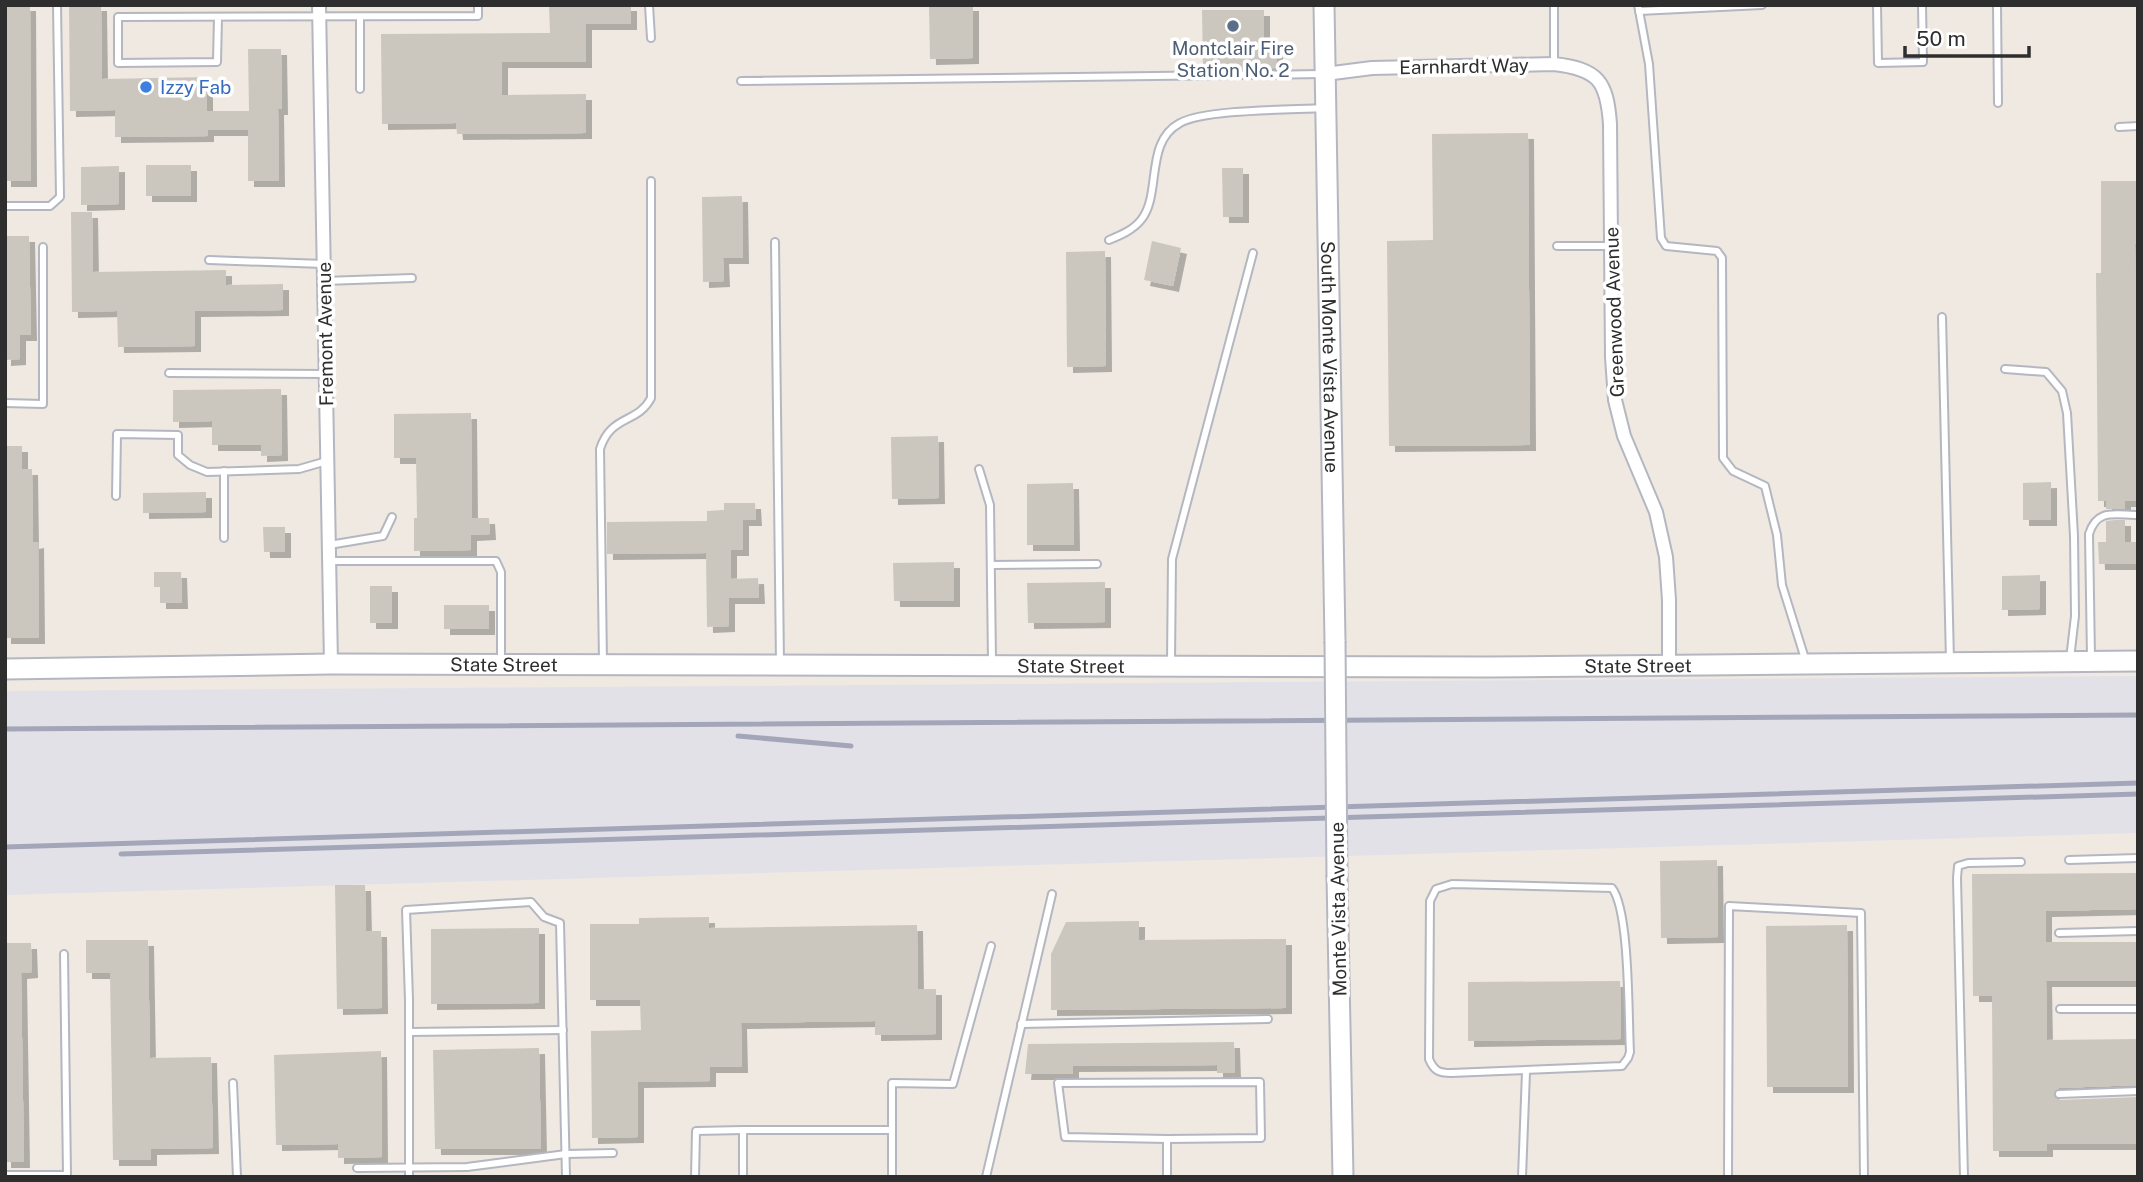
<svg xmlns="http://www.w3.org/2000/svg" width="2143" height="1182" font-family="'Public Sans',sans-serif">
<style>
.industrial{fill:#e3e1e8}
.building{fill:#cbc7bf;filter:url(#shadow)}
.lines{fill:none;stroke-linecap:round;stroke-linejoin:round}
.lane-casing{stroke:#b4b7c1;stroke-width:10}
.street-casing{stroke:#b4b7c1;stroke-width:16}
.secondary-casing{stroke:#b4b7c1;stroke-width:23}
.lane{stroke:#fff;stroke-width:6}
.street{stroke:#fff;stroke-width:12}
.secondary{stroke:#fff;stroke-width:19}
.rail{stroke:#a3a6b8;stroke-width:5}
.secondary-bridge-casing{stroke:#b4b7c1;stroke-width:23;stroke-linecap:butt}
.secondary-bridge{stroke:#fff;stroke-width:19}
.service-dot{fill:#5c6f8a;stroke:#fff;stroke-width:2.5}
.shop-dot{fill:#3f7fe0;stroke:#fff;stroke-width:2.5}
.labels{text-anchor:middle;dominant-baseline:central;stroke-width:7;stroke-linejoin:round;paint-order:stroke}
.service-label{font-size:19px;fill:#4e5e75;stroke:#fff}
.street-label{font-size:19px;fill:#2e2e2e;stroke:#fff}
.shop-label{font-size:19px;fill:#366cbe;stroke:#fff;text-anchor:start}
</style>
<defs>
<filter id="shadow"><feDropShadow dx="6" dy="6" stdDeviation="0" flood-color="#0004"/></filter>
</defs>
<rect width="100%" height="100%" fill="#efe9e1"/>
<!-- industrial -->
<path class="industrial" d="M2138 676V833L5 895V691Z"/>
<!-- building -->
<g class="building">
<path d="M5 5H30L31 181H5Z"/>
<path d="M69 5H101L102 79 207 77V111H249L248 49H281L282 109H278L279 181H248V130H208V136L115 137V110L70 111Z"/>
<path d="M549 5H631V24H586V62H502V95L586 94V133L457 134 456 123 382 124 381 34 550 33Z"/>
<path d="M929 5H973V58L930 59Z"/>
<path d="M1202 10H1264V41H1277V68L1203 69Z"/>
<path d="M1528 133 1530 445 1389 446 1387 241 1433 240 1432 134Z"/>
<rect x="146" y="165" width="45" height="31"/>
<path d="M119 166V204L81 205V167Z"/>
<path d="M1222 168H1243V217H1223Z"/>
<path d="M2101 181H2138V244H2135L2138 501H2125V509H2106V501H2098L2096 273H2101Z"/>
<path d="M742 196 743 258H723L724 281 703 282 702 197Z"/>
<path d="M71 212H92L93 272 226 270V285L283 284V310L195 311V346L118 347 117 311 72 312Z"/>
<path d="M5 236H29L31 335H20V359L5 360Z"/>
<path d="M1152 241 1181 248 1173 286 1144 280Z"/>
<path d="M1105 251 1106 366 1067 367 1066 252Z"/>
<path d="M281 389 282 455 261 456V445H212V421L173 422V390Z"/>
<path d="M471 413 472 518H489L490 534 471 535V550L414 551V518H417L416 458H394V414Z"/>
<path d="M938 436 939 498 892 499 891 437Z"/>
<path d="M5 446H22V469H32L33 543 38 542 39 638H5Z"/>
<path d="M2051 482V520H2023V483Z"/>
<path d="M1073 483 1074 545H1027V484Z"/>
<path d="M206 492V512L143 513V493Z"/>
<path d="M724 503H755L756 520H743V550H731V579L758 578 759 598H729V626L707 627 706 553 607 554V522L707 521V511L724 510Z"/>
<path d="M2115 520H2125V542H2138V564H2099L2098 542H2106V521Z"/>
<path d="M263 527H285V552H264Z"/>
<path d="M954 562V601H894L893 563Z"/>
<path d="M154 572H181L182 603H160V587H154Z"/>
<path d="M2040 575V609L2002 610V576Z"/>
<path d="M1105 582V622L1028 623 1027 583Z"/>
<rect x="370" y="586" width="22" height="37"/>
<rect x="444" y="605" width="45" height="24"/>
<path d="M1717 860 1718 937 1661 938 1660 861Z"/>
<path d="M2138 873V909L2046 911V942H2138V981H2046L2047 1040 2138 1039V1085L2059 1088 2053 1094 2055 1098 2059 1100 2138 1097V1144H2047V1151H1993L1992 996H1973L1972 874Z"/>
<path d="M335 885H365L366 931H381L382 1008 337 1009Z"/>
<path d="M709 917V928L917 925 918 989H936V1034L875 1035V1021L741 1023 742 1067H710V1081L638 1082V1137L592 1138 591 1031 641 1030 640 1000H590V924H639V918Z"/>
<path d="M1139 921V940L1286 939V1008L1051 1010V954L1066 922Z"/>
<path d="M1847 925 1848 1087H1767L1766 926Z"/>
<path d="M539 928V1003L431 1004V929Z"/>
<path d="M86 940H148L150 1058 211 1057 213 1148 151 1149V1160H113L110 973H86Z"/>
<path d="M5 943H31L32 972 21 973 24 1162H5Z"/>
<path d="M1620 981 1621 1039 1468 1041V982Z"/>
<path d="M1234 1042 1235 1073H1217V1065L1073 1066V1074H1025L1028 1044Z"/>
<path d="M539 1048 541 1149H435L433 1050Z"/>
<path d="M381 1051 382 1157 338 1158V1144L276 1145 274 1055Z"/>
</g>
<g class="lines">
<!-- lane casing -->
<g class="lane-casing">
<g id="lane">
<path d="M649 5 651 38"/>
<path d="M1554 5V64"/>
<path d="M1638 5 1649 64 1661 238 1666 246 1717 251 1722 258 1723 458 1733 471 1765 486 1777 535 1782 585 1806 662"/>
<path d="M1877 5 1878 63 1923 62 1922 5"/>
<path d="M1997 5 1998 103"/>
<path d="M1639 11 1762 5"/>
<path d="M218 17 217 62 118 63V17L478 16V5"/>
<path d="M741 81 1323 74"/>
<path d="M360 89V17"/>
<path d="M2119 127 2138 126"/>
<path d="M5 206H50L60 197 57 5"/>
<path d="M1109 240C1121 235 1133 230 1141 220 1162 194 1144 142 1180 123 1205 109 1292 110 1325 108"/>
<path d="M775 242 780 664"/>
<path d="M1557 246H1611"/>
<path d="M209 260 324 264"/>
<path d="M324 281 412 278"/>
<path d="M1942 317 1950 661"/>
<path d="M2005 369 2046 372 2062 391 2067 413 2074 536 2075 616 2070 659"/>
<path d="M169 373 325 374"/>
<path d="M5 403 43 404V247"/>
<path d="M979 469 990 505 992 661"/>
<path d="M224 471V538"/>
<path d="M116 496 117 434 178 435V455L190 465 207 472 299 469 327 461"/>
<path d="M329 545 383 536 392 517"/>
<path d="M330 561H496L501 572V663"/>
<path d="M991 565 1097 564"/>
<path d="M2091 658 2089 534C2097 508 2115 515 2138 515"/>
<path d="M1171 662 1172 559 1253 253"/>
<path d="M603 663 600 449C611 414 638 424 651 398V181"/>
<path d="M2069 860 2138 858"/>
<path d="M1452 884 1612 888C1630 911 1628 1018 1630 1052L1628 1058 1622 1066 1451 1073C1439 1073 1434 1071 1429 1059L1430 901 1436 889Z"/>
<path d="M2059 933 2138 931"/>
<path d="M2060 1009H2138"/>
<path d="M1021 1024 1268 1019"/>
<path d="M409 1032 563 1030"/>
<path d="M1260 1082 1261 1138 1167 1139 1065 1137 1058 1083Z"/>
<path d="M233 1083 237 1177"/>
<path d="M2059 1094 2138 1091"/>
<path d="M892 1130V1083L953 1084 991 946"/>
<path d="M1167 1139V1177"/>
<path d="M357 1168 467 1167 566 1154 613 1153"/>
<path d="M5 1175H67L64 954"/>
<path d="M409 1177V1000L406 910 531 902 544 917 560 923 566 1177"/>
<path d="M695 1177 696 1131 743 1130"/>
<path d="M743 1177V1130H892V1177"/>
<path d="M986 1177 1052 894"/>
<path d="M1522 1177 1526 1072"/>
<path d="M1728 1177 1729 906 1861 913 1864 1177"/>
<path d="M1964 1177 1957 878 1958 866 1968 863 2021 862"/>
</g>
</g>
<!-- street casing -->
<g class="street-casing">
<g id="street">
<path d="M319 5 331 664"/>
<path d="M1325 74 1372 68 1554 64C1598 69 1607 81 1610 124L1612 357 1615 400 1624 436 1656 512 1666 557 1669 600V664"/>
</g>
</g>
<!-- secondary casing -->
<g class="secondary-casing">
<g id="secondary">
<path id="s1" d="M1324 5 1335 641"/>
<path id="s2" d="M5 669 331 664 1487 667 2138 661"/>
<path d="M1337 877 1343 1177"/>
</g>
</g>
<!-- lane -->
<use href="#lane" class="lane"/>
<!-- street -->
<use href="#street" class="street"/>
<!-- secondary -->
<use href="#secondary" class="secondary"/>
<!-- rail -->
<g class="rail">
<path d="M5 729 2138 715"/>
<path d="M738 736 851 746"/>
<path d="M5 847 2138 783"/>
<path d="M121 854 2138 794"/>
</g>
<!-- secondary-bridge casing -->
<g class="secondary-bridge-casing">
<path id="secondary-bridge" d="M1335 641 1337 877"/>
</g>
<!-- secondary-bridge -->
<use href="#secondary-bridge" class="secondary-bridge"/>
</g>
<!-- markers -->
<circle class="service-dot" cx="1233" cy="26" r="7"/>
<circle class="shop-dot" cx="146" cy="87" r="7"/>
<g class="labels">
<!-- service labels -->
<g class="service-label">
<text x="1233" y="48">Montclair Fire<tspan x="1233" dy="22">Station No. 2</tspan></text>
</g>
<!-- street labels -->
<g class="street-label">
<text transform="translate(1464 66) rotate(-1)">Earnhardt Way</text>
<text transform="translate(1614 312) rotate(-92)">Greenwood Avenue</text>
<text transform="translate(325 334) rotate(-91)">Fremont Avenue</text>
<text stroke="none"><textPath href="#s1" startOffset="352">South Monte Vista Avenue</textPath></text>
<text stroke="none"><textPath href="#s2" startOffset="499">State Street</textPath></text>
<text stroke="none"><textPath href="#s2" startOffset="1633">State Street</textPath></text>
<text stroke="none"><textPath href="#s2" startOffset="1066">State Street</textPath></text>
<text transform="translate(1338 909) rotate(-91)">Monte Vista Avenue</text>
</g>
<!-- shop labels -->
<g class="shop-label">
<text x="160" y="87">Izzy Fab</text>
</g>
</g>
<!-- border -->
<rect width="2143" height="1182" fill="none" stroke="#2e2e2e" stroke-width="14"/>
<!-- scale -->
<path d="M1905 46v10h124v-10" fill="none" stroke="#2e2e2e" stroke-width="3.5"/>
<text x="1916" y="46" font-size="21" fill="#2e2e2e" stroke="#ffffff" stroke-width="5" paint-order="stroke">50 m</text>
</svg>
